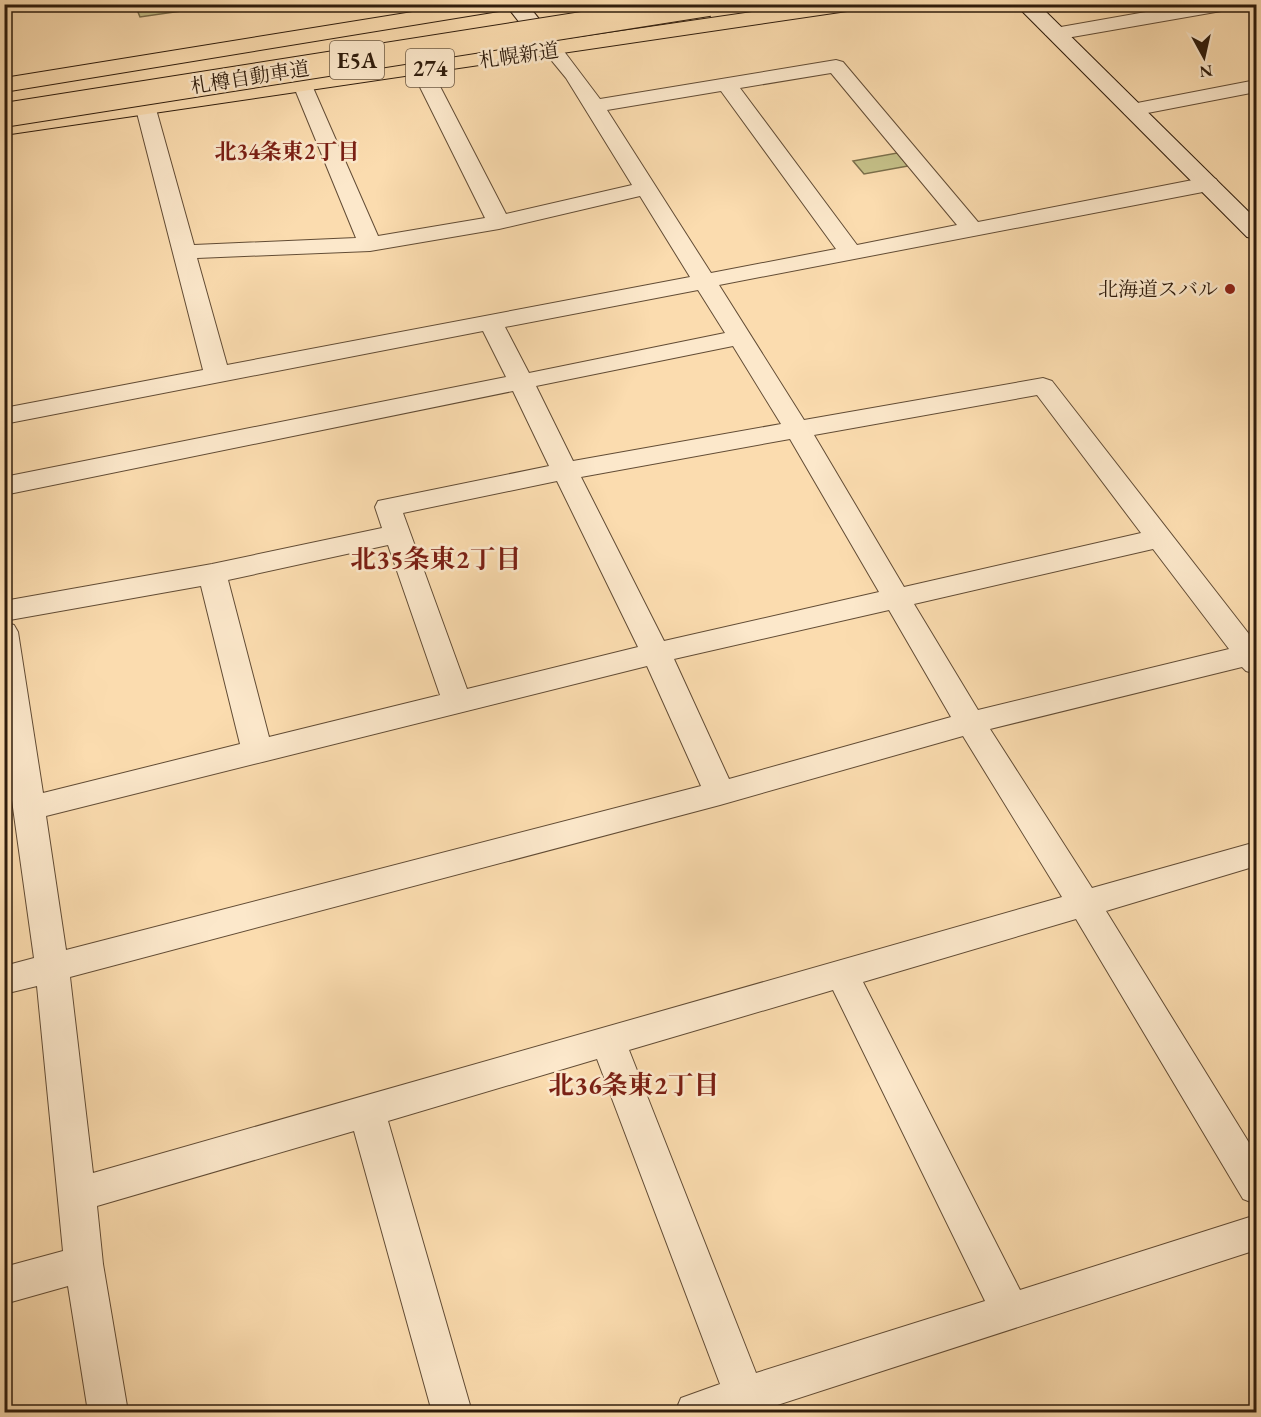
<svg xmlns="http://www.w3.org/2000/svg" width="1261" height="1417" font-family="'EB Garamond','Noto Serif JP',serif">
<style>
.green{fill:#c4bf87;stroke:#7a6e4a;stroke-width:1.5}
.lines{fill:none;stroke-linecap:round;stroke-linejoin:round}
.street-casing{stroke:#624c35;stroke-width:2}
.secondary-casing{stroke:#2f1c0c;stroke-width:2}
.highway-casing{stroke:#2f1c0c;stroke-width:2}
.street{fill:#fce8cb;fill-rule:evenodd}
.secondary{fill:#fce8cb;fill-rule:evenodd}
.highway{fill:#fbdcaf;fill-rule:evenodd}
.highway-bridge-casing{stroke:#2f1c0c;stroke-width:26;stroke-linecap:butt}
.highway-bridge{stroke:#fbdcaf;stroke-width:24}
.poi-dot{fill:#8f2418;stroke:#fce8cb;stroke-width:2}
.labels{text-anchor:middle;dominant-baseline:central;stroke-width:5;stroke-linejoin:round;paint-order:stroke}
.far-street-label{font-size:20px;fill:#2f1c0c;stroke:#fce8cb}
.far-poi-label{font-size:20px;fill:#2f1c0c;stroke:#fce8cb;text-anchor:end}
.shield{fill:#fce8cb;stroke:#6c5945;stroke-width:1.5}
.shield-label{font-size:22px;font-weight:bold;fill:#2f1c0c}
.far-neighbourhood-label{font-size:22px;font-weight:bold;fill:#7a1f14;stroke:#fce8cb}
.neighbourhood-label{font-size:26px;font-weight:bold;fill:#7a1f14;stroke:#fce8cb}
</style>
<rect width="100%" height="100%" fill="#fbdcaf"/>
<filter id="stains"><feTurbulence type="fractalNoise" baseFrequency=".00333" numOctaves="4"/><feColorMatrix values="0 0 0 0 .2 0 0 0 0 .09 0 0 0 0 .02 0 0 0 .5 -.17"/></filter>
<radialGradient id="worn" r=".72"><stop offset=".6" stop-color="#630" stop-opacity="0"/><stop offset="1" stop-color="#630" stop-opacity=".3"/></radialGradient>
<!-- green -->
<g class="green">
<path d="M135 5H223L140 17Z"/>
<path d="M897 153 908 166 864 174 853 161Z"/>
</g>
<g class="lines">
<!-- street casing -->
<g class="street-casing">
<g id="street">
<path d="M1191 4H1236L1227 10 1055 40 1045 34 1055 28Z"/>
<path d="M553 44 560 46 600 99 836 60 843 62 978 222 1208 177 1216 179 1219 184 1216 189 1208 191 719 285 804 420 1043 378 1052 381 1256 643V674L1246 671 1242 667 990 729 1092 888 1256 842V866L1106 911 1256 1154V1204L1243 1199 1076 919 863 982 1020 1290 1256 1215V1250L756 1412H675L681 1398 720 1384 597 1059 388 1121 472 1412H432L354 1131 97 1206 103 1264 128 1412H88L68 1286 4 1304V1267L63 1251 37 986 4 994V966L34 958 4 743V622L14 625 18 632 43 793 240 744 201 586 4 621V601L212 564 382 528 375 507 378 501 549 466 513 391 4 495V477L506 377 483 331 4 424V408L203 370 136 109 139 105H153L156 109 194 245 356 238 294 87 297 83H311L378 236 485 218 411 69 414 65H428L431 69 506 214 632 185 566 78 543 50 546 46ZM831 73 957 225 857 245 740 88ZM721 91 836 249 711 273 607 110ZM640 196 690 277 227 365 197 258 370 251 499 229ZM698 290 725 333 529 373 505 327ZM733 346 781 424 573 461 536 386ZM1037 395 1141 533 904 587 814 435ZM790 439 879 592 664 641 581 477ZM557 481 638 647 467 689 403 513ZM388 545 440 695 269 737 228 580ZM1153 549 1229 649 978 710 914 604ZM889 610 951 717 729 779 674 659ZM647 666 701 786 66 950 46 816ZM963 736 1062 897 93 1173 70 977 720 805ZM833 990 985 1301 756 1373 629 1050Z"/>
<path d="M1256 80V92L1132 116 1125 114 1122 110 1125 106 1132 104Z"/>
</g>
</g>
<!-- secondary casing -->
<g class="secondary-casing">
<g id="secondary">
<path d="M505 4H527L564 50 561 55H545Z"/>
<path d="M1015 4H1038L1256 219V239L1247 237Z"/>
</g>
</g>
<!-- highway casing -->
<g class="highway-casing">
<g id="highway">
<path d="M462 4H515L505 10 4 92V78Z"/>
<path d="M807 4H864L854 10 4 135V121Z"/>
</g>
</g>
<!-- street -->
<use href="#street" class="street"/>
<!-- secondary -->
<use href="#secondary" class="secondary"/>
<!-- highway -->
<use href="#highway" class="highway"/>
<!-- highway-bridge casing -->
<g class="highway-bridge-casing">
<path id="highway-bridge" d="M4 115 709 4"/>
</g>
<!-- highway-bridge -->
<use href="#highway-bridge" class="highway-bridge"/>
</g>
<!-- markers -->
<circle class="poi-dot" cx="1230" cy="289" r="6"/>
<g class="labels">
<!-- far-street labels -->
<g class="far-street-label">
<text transform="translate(519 55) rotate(-8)">札幌新道</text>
<text transform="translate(250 77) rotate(-9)">札樽自動車道</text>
</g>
<!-- far-poi labels -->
<g class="far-poi-label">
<text x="1218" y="289">北海道スバル</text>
</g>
<!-- shield labels -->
<g class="shield">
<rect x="330" y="41" width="54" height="38" rx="4.5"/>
<rect x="406" y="49" width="48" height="38" rx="4.5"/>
</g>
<g class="shield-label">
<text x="357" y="60">E5A</text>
<text x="430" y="68">274</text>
</g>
<!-- far-neighbourhood labels -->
<g class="far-neighbourhood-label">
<text x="287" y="151">北34条東2丁目</text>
</g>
<!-- neighbourhood labels -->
<g class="neighbourhood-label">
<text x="436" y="559">北35条東2丁目</text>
<text x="634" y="1085">北36条東2丁目</text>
</g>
</g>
<!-- margin -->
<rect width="1261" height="1417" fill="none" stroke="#fbdcaf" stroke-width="24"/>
<rect x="6" y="6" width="1249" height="1405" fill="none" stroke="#2f1c0c" stroke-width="3"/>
<rect x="12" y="12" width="1237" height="1393" fill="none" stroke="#2f1c0c" stroke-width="1.5"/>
<!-- north arrow -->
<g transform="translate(1204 57) rotate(172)" stroke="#fce8cb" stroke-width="4.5" paint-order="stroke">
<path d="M0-4.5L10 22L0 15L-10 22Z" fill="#2f1c0c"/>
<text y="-9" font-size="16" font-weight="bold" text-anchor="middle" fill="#2f1c0c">N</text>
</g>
<rect width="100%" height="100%" filter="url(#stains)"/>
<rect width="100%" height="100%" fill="url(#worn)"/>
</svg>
